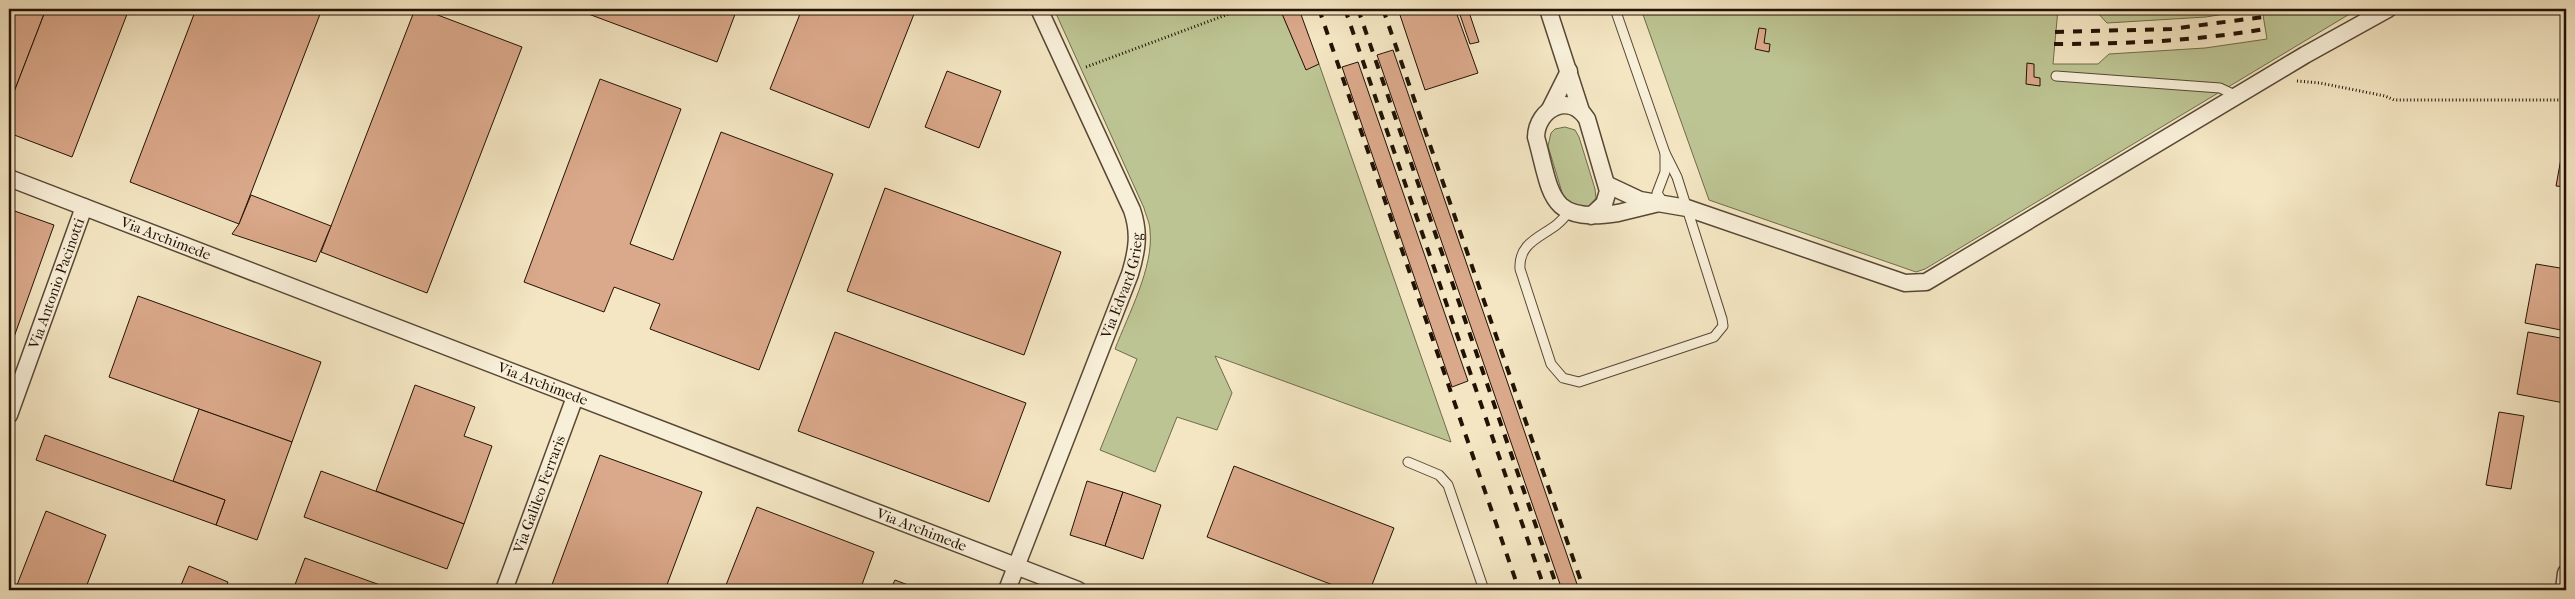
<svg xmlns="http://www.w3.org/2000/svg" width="2575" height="599" font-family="'IM FELL French Canon',serif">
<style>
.green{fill:#bdc493;stroke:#706b4c}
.building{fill:#daa88a;stroke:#231204}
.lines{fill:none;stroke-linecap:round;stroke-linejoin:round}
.service-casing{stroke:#574734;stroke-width:11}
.minor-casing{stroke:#574734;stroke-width:19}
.path{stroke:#231204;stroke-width:3;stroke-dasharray:1 2.5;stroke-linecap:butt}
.service{stroke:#f8efd8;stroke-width:9}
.minor{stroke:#f8efd8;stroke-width:16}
.rail{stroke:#231204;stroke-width:4;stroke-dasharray:9 9;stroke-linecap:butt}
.labels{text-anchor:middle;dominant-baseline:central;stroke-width:4;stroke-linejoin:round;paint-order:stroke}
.street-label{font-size:15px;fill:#231204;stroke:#f8efd8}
</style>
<rect width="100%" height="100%" fill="#f4e6c3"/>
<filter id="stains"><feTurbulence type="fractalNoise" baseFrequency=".004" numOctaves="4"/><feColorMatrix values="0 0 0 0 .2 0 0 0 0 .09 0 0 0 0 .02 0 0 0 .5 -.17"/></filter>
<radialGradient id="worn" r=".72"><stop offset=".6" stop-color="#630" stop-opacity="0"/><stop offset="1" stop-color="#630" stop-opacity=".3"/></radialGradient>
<!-- green -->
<g class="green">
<path d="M1054 9H1280L1306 69 1319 64 1451 442 1215 356 1232 393 1217 430 1177 417 1155 472 1100 450 1137 359 1115 349C1128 315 1154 267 1150 231 1150 223 1146 216 1144 208Z"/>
<path d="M1641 9H2255L2206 17 2107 23 2096 11 2058 9 2053 64H2098L2109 54 2205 48 2267 39 2262 9H2358L1925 269 1916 272 1709 200Z"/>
<path d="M1565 127 1575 130 1579 137 1595 189 1596 198 1587 208 1579 209 1564 199 1548 146 1551 133 1555 129Z"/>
</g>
<!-- building -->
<g class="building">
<path d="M9 9H46L9 105Z"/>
<path d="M46 9H129L72 157 9 133V105Z"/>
<path d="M196 9H322L239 224 130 182Z"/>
<path d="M415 9H422L522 47 427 293 321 252Z"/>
<path d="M575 9H737L717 62Z"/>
<path d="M802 9H916L869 128 770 89Z"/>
<path d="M1280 9H1299L1319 64 1306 70Z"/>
<path d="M1398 9H1455L1478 73 1425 90Z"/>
<path d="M1458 9H1468L1479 42 1470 44Z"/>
<path d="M1759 28 1766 29 1764 43 1770 44 1769 52 1755 49Z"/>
<path d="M1393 50 1579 590H1562L1377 55Z"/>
<path d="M1358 62 1468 381 1452 387 1342 67Z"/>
<path d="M2027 63 2034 64V77L2040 78V86L2026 84Z"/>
<path d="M947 71 1001 91 979 148 925 127Z"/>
<path d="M600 79 681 109 630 244 673 260 721 132 833 174 759 370 650 329 660 304 614 287 604 312 524 282Z"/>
<path d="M2562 153 2566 154V187L2556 186Z"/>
<path d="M885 188 1061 252 1024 355 847 291Z"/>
<path d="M251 195 331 226 316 262 232 234 239 224Z"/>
<path d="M9 209 54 225 9 351Z"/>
<path d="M2536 264 2566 269V331L2525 323Z"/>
<path d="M138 296 321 362 292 442 109 377Z"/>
<path d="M835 332 1026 403 989 502 798 431Z"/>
<path d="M2528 332 2566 339V387L2564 403 2517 394Z"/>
<path d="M415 385 475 407 464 436 492 446 464 524 376 491Z"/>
<path d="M199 409 292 442 257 540 216 525 225 500 173 481Z"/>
<path d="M2499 412 2524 416 2511 489 2486 485Z"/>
<path d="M45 435 225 500 216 525 36 460Z"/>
<path d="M600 455 702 492 665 590H550Z"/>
<path d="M1234 466 1394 528 1370 590H1346L1207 537Z"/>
<path d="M321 471 464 524 447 569 304 517Z"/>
<path d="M1087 481 1123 492 1105 546 1070 535Z"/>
<path d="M1123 492 1161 505 1143 559 1105 546Z"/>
<path d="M757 507 874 552 860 590H724Z"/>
<path d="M46 511 106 535 85 590H15Z"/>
<path d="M305 558 394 590H293Z"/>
<path d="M189 566 228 582 225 590H179Z"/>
<path d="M895 580 921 590H890Z"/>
<path d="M130 585 143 590H128Z"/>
</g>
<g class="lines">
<!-- service casing -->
<g class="service-casing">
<g id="service">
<path d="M1615 9 1665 153V172L1657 193 1664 204"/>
<path d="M2056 76 2220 88 2237 96"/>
<path d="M1568 212C1554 236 1518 236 1520 269L1551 364 1563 378 1579 382 1714 337 1723 326 1722 319 1677 177 1665 153"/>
<path d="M1408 462 1439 475 1448 485 1484 590"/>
</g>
</g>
<!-- minor casing -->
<g class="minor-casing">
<g id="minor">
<path d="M1548 9 1581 111"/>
<path d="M1550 109 1569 71"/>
<path id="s1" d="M9 178 1078 590"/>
<path d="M1608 185 1640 200 1687 208 1905 283 1926 282 2305 55 2388 9"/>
<path d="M1591 216 1604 204 1608 191 1587 119C1570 92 1537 108 1536 137 1552 194 1547 224 1618 213L1655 204"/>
<path id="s2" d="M9 415 84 207"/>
<path id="s3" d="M504 590 575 397"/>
<path id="s4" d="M1007 590 1130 274C1137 251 1140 233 1132 210L1039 9"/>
<path d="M2564 590 2566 573"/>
</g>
</g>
<!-- path -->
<g class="path">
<path d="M1086 67 1242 9"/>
<path d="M2297 81 2320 83 2385 96 2394 100H2566"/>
</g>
<!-- service -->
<use href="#service" class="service"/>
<!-- minor -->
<use href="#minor" class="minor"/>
<!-- rail -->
<g class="rail">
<path d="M1319 9 1519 590"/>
<path d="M1345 9 1545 590"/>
<path d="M1358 9 1558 590"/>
<path d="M1383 9 1584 590"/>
<path d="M2055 32 2171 29 2263 17"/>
<path d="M2054 44C2126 44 2195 41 2265 29"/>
</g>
</g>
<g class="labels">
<!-- street labels -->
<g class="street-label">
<text stroke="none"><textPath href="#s1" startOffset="168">Via Archimede</textPath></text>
<text stroke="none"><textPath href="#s2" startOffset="140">Via Antonio Pacinotti</textPath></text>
<text stroke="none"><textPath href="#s4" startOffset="326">Via Edvard Grieg</textPath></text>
<text stroke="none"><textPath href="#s1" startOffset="572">Via Archimede</textPath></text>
<text stroke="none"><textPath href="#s3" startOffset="102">Via Galileo Ferraris</textPath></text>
<text stroke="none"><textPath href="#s1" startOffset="978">Via Archimede</textPath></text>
</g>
</g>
<!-- margin -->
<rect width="2575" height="599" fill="none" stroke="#f4e6c3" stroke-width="30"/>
<rect x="10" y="10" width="2555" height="579" fill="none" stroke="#231204" stroke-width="2.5"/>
<rect x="15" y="15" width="2545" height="569" fill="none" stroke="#231204"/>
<rect width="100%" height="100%" filter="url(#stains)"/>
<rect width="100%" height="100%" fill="url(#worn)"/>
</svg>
